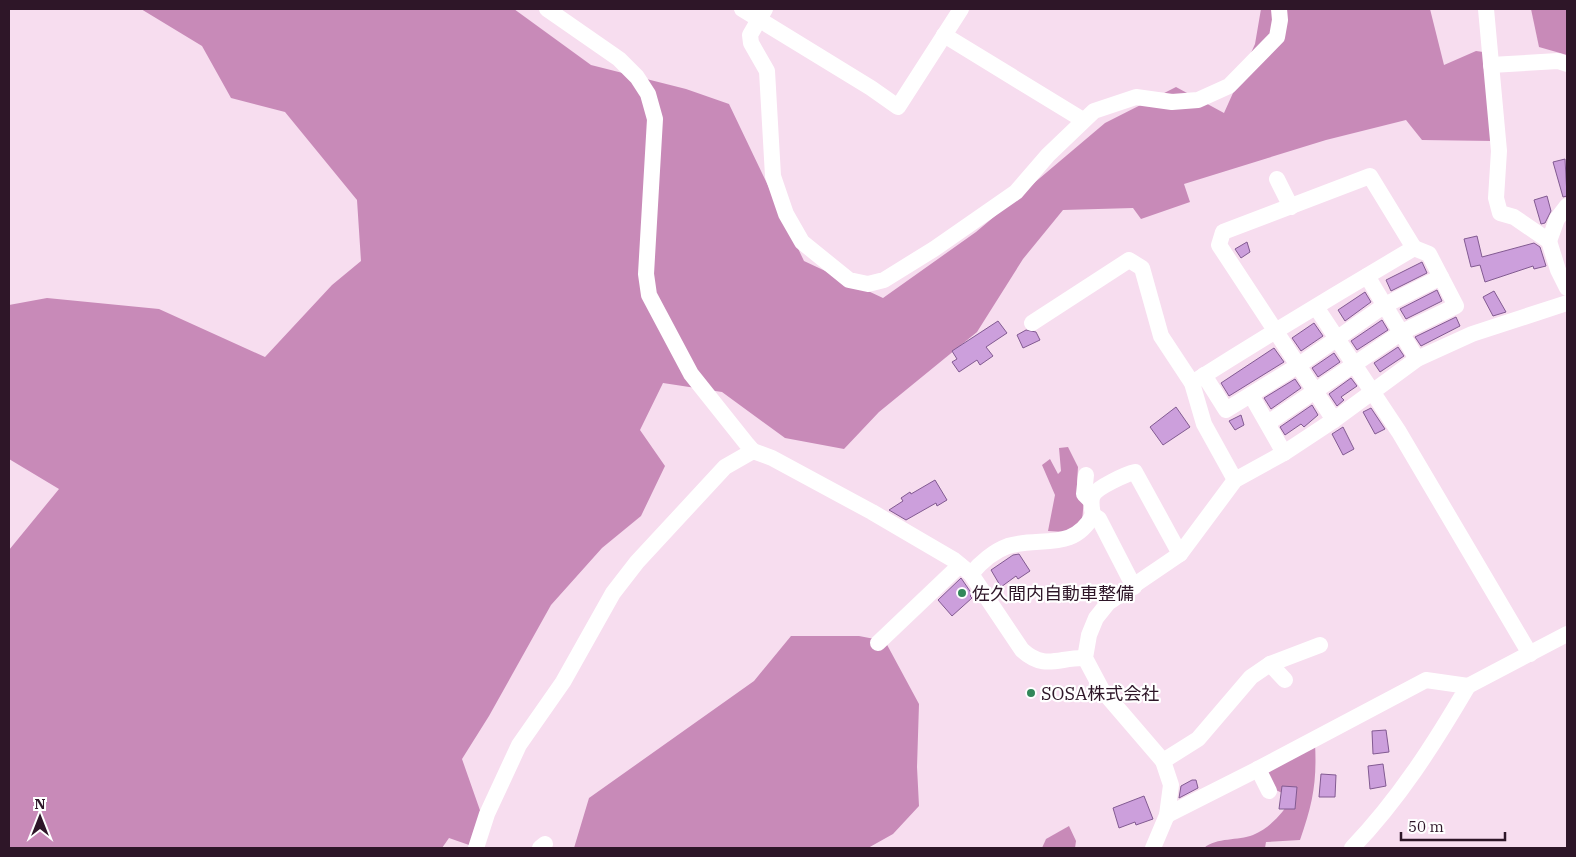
<svg xmlns="http://www.w3.org/2000/svg" width="1576" height="857" font-family="'IBM Plex Serif','Noto Sans JP',serif">
<style>
.forest{fill:#c88ab8}
.building{fill:#cc9fdc;stroke:#825a91}
.lines{fill:none;stroke-linecap:round;stroke-linejoin:round}
.minor{stroke:#fff;stroke-width:16}
.poi-dot{fill:#32875a;stroke:#fff;stroke-width:2}
.labels{text-anchor:middle;dominant-baseline:central;stroke-width:4.5;stroke-linejoin:round;paint-order:stroke}
.poi-label{font-size:18px;fill:#2e1628;stroke:#fff;text-anchor:start}
</style>
<rect width="100%" height="100%" fill="#f7ddef"/>
<!-- forest -->
<g class="forest">
<path d="M141 9H514L591 65 686 89 729 104 804 261 883 298 976 232 1105 123 1176 87 1224 113 1255 44 1261 9H1430L1444 65 1476 51 1498 54 1493 141 1422 140 1406 120 1326 140 1184 184 1190 202 1141 219 1133 208 1063 210 1023 259 977 332 879 412 844 449 785 438 722 392 663 383 640 430 665 466 641 516 602 548 551 605 489 716 462 759 482 816 469 845 449 838 442 848H9V550L59 489 9 459V305L47 298 159 309 265 357 332 285 361 261 357 200 285 112 231 98 202 46Z"/>
<path d="M1531 9H1567V55L1539 47Z"/>
<path d="M1068 447 1078 467 1077 483 1084 498 1082 522 1065 532 1048 531 1055 495 1042 465 1050 459 1058 474 1061 471 1059 448Z"/>
<path d="M791 636H859L885 641 919 704 917 767 919 806 893 834 868 848H574L589 798 754 681Z"/>
<path d="M1315 743C1317 782 1313 803 1300 840L1266 842 1265 848H1204C1217 837 1238 841 1253 835 1270 828 1283 813 1292 798L1272 788 1265 770Z"/>
<path d="M1069 826 1076 841 1075 848H1042L1046 839Z"/>
</g>
<!-- building -->
<g class="building">
<path d="M1565 159 1567 196 1563 197 1553 162Z"/>
<path d="M1547 196 1551 211 1545 223 1541 224 1534 200Z"/>
<path d="M1477 236 1482 257 1534 243 1540 247 1546 266 1534 269 1533 266 1485 282 1480 265 1471 267 1464 239Z"/>
<path d="M1247 242 1250 252 1241 258 1235 249Z"/>
<path d="M1422 262 1427 273 1391 291 1386 280Z"/>
<path d="M1437 290 1442 301 1406 319 1400 309Z"/>
<path d="M1494 291 1506 312 1493 316 1483 297Z"/>
<path d="M1365 292 1371 302 1345 321 1338 310Z"/>
<path d="M1456 317 1460 326 1421 346 1415 337Z"/>
<path d="M1382 320 1388 330 1357 350 1351 341Z"/>
<path d="M998 321 1007 333 986 347 993 356 980 365 977 360 959 372 952 362 957 359 952 351Z"/>
<path d="M1314 323 1323 336 1301 351 1292 338Z"/>
<path d="M1026 330 1036 332 1040 340 1023 348 1017 335Z"/>
<path d="M1398 347 1404 356 1380 372 1374 363Z"/>
<path d="M1274 348 1284 362 1229 396 1221 383Z"/>
<path d="M1334 353 1340 362 1318 377 1312 368Z"/>
<path d="M1351 378 1357 386 1341 397 1344 400 1337 406 1329 394Z"/>
<path d="M1295 379 1301 388 1271 409 1264 398Z"/>
<path d="M1312 405 1318 415 1304 427 1301 424 1285 435 1280 427Z"/>
<path d="M1176 407 1190 427 1163 445 1150 427Z"/>
<path d="M1371 408 1385 429 1375 434 1363 412Z"/>
<path d="M1241 415 1244 425 1235 430 1229 421Z"/>
<path d="M1343 427 1354 449 1343 455 1332 434Z"/>
<path d="M935 480 947 500 937 506 936 503 906 520 889 510 903 501 901 498 910 492 911 494Z"/>
<path d="M1019 554 1030 571 1018 579 1016 576 1001 587 991 570 1013 555Z"/>
<path d="M961 578 972 594 970 596 972 598 952 616 938 600Z"/>
<path d="M1386 730 1389 752 1373 754 1372 731Z"/>
<path d="M1383 764 1386 786 1370 789 1368 766Z"/>
<path d="M1321 774 1336 775 1335 797H1319Z"/>
<path d="M1192 780H1196L1198 788 1179 798 1181 786Z"/>
<path d="M1282 786 1297 787 1295 809H1279Z"/>
<path d="M1144 796 1153 819 1136 825 1135 822 1119 828 1113 808Z"/>
</g>
<g class="lines">
<!-- minor -->
<g class="minor">
<path d="M547 9 619 59 637 77 648 94 655 119 646 274 649 295 691 374 746 443 753 451 772 458 872 512 954 560 971 574 1022 650C1045 671 1059 657 1085 658"/>
<path d="M742 9 871 88 898 107 961 9"/>
<path d="M765 9 750 35 751 43 767 71 773 176 786 214 802 242 849 280 868 284 884 280 934 249 1016 192 1048 155 1094 111 1136 97 1172 102 1198 100 1229 86 1277 37 1280 20 1279 9"/>
<path d="M1486 9 1499 151 1496 198 1500 213 1514 217 1549 241 1558 270 1567 288"/>
<path d="M944 35 1083 120"/>
<path d="M1491 65 1558 61 1567 64"/>
<path d="M1277 179 1291 207"/>
<path d="M1549 241 1557 219 1567 206"/>
<path d="M1367 276 1417 359"/>
<path d="M1316 307 1399 432 1530 654"/>
<path d="M1032 323 1129 260 1142 268 1161 336 1192 383 1204 424 1235 480"/>
<path d="M1204 375 1226 410 1299 365 1385 305 1441 277"/>
<path d="M1192 383C1265 337 1339 292 1414 248L1370 176 1223 232 1219 245 1334 420"/>
<path d="M1251 395 1284 453"/>
<path d="M1268 423 1402 332 1456 306 1429 254 1414 248"/>
<path d="M1086 475 1084 494 1091 501"/>
<path d="M971 574C980 563 994 551 1008 546 1041 536 1073 552 1093 515"/>
<path d="M1134 587 1099 519 1093 515C1092 509 1090 501 1093 495 1098 487 1126 474 1135 472L1180 554"/>
<path d="M878 643 960 565"/>
<path d="M1270 664 1285 680"/>
<path d="M1468 686 1567 634"/>
<path d="M1163 761 1198 739 1251 677 1270 664 1320 645"/>
<path d="M1258 769 1269 791"/>
<path d="M1167 815 1258 769 1426 680 1468 686C1434 744 1399 799 1352 848"/>
<path d="M476 848 487 814 519 745 563 682 613 593 637 562 725 467 753 451"/>
<path d="M540 848 545 844"/>
<path d="M1153 848 1167 815 1171 785 1163 761 1102 690 1085 658 1089 635 1096 618 1108 603 1180 554 1235 480 1284 453 1334 420 1417 359 1472 334 1567 303"/>
</g>
</g>
<!-- markers -->
<g class="poi-dot">
<circle cx="962" cy="593" r="5"/>
<circle cx="1031" cy="693" r="5"/>
</g>
<g class="labels">
<!-- poi labels -->
<g class="poi-label">
<text x="972" y="593">佐久間内自動車整備</text>
<text x="1041" y="693">SOSA株式会社</text>
</g>
</g>
<!-- border -->
<rect width="1576" height="857" fill="none" stroke="#2e1628" stroke-width="20"/>
<!-- north arrow -->
<g transform="translate(40 817)" stroke="#ffffff" stroke-width="4" paint-order="stroke">
<path d="M0-4L9 19L0 12L-9 19Z" fill="#2e1628"/>
<text y="-8" font-size="14" font-weight="bold" text-anchor="middle" fill="#2e1628">N</text>
</g>
<!-- scale -->
<path d="M1401 832v8h104v-8" fill="none" stroke="#2e1628" stroke-width="2.5"/>
<text x="1408" y="832" font-size="15" fill="#2e1628" stroke="#ffffff" stroke-width="4" paint-order="stroke">50 m</text>
</svg>
